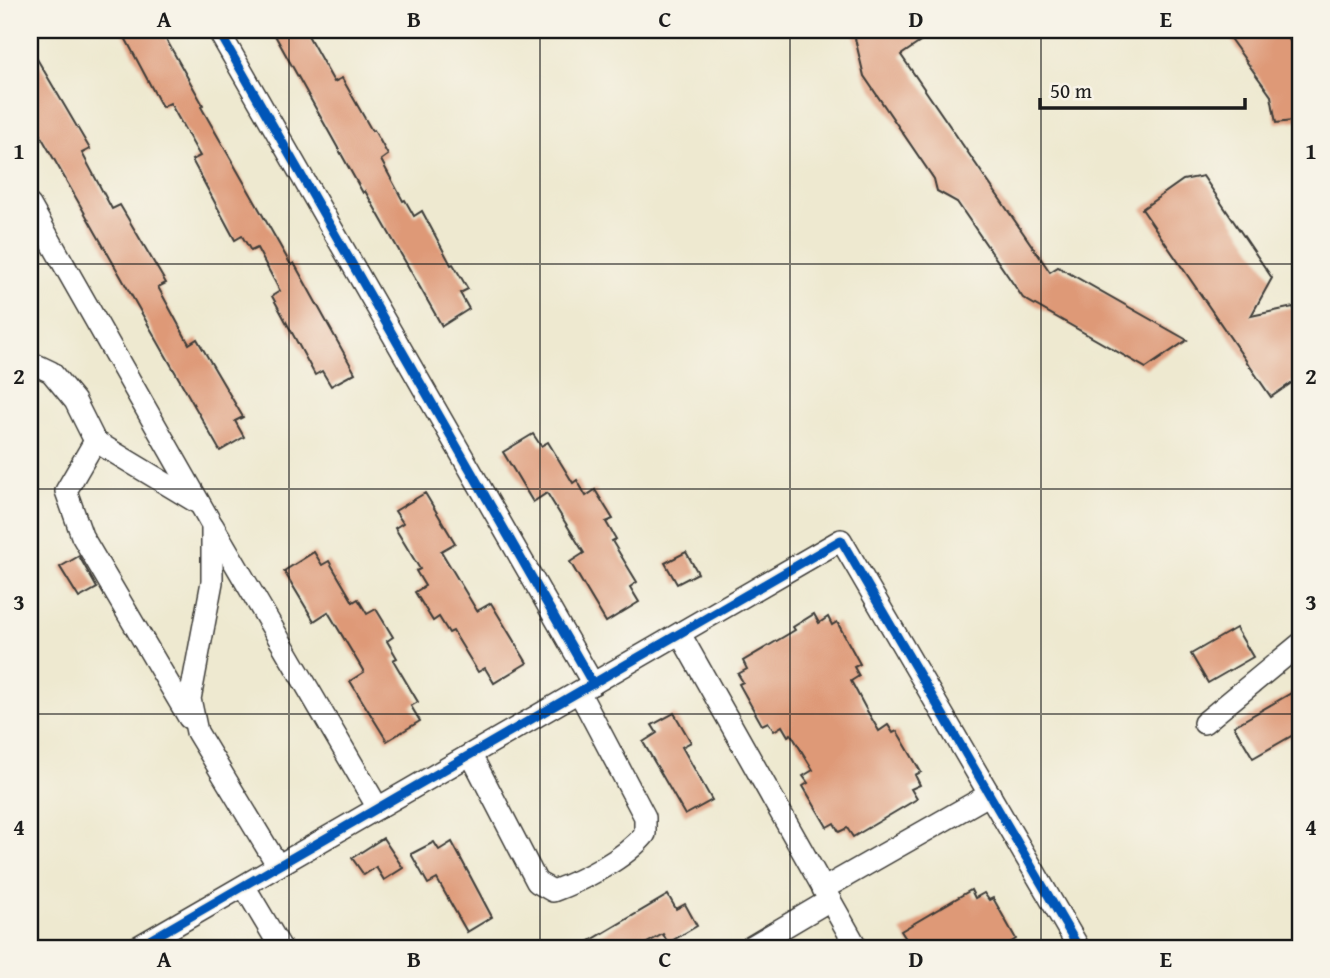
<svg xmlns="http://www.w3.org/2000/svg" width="1330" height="978" font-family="'Gentium Book Plus',serif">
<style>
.building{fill:#de9977}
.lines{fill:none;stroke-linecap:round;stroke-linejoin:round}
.service-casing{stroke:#3c3b37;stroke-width:14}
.minor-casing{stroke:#3c3b37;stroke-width:24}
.service{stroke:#fff;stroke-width:10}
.minor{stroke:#fff;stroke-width:21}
.cycleway-casing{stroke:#f7f3e8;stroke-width:13}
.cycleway{stroke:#0057b8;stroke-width:9}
.grid{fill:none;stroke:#1c1c1c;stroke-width:2;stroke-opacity:0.55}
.neatline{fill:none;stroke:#1c1c1c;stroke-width:2.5}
.grid-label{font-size:23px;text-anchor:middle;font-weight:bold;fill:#1c1c1c}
</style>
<rect width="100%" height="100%" fill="#f7f3e8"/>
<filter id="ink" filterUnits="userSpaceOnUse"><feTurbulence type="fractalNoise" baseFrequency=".0143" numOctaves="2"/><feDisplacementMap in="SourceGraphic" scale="14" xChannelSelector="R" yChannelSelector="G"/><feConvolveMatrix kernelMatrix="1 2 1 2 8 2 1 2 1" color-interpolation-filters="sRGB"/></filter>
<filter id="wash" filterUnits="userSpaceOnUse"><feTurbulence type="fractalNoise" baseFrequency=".00686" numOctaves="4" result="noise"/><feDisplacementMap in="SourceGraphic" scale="28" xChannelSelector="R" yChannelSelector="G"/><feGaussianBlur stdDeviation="1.57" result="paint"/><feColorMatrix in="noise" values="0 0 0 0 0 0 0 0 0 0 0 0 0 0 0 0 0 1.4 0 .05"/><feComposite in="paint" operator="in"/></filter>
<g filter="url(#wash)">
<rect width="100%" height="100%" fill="#eee9d0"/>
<g id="blocks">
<!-- building -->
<g class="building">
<path d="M121 30H161L203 105 201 107 291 265 294 263 355 373 331 386 322 371 315 375 272 296 280 291 257 248 251 251 242 236 235 240 192 160 200 156 170 103 162 107Z"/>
<path d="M272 30H305L334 82 342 78 372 131 374 130 388 155 381 160 403 201 405 200 414 216 422 211 451 265 453 264 468 289 460 293 469 309 442 326 365 191 363 193Z"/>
<path d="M853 30H938L901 55 1050 272 1058 267 1187 340 1146 368 1023 298 957 202 937 191 934 179 864 76Z"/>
<path d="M1224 30H1282L1300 55V120L1276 123 1271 96Z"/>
<path d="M30 47 90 149 82 153 112 209 120 205 166 283 158 287 189 344 197 339 243 417 235 421 244 437 220 451 30 117Z"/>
<path d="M1203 176 1272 278 1251 316 1293 307 1300 318V377L1271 397 1142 209 1183 180Z"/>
<path d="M533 434 541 446 548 442 573 483 577 480 586 496 595 490 613 519 606 522 616 539 612 541 637 582 630 587 639 602 606 622 570 562 584 553 547 493 533 502 503 452Z"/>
<path d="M425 493 455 543 441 551 477 611 491 603 527 663 494 683 485 668 478 672 453 631 449 633 439 617 433 621 415 592 425 586 416 571 420 569 395 528 403 523 395 511Z"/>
<path d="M314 552 322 565 329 561 353 602 358 599 367 614 376 609 393 637 387 641 397 658 393 660 418 702 411 706 420 721 387 741 350 681 364 672 328 612 314 621 284 571Z"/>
<path d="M686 552 698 573 677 584 665 563Z"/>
<path d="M79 556 97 588 79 598 60 567Z"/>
<path d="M814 614 819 623 828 617 832 625 837 622 860 664 854 667 859 676 851 681 866 709 879 731 888 725 893 733 897 731 921 772 915 775 920 785 911 789 917 799 853 837 847 828 839 832 834 823 827 827 803 786 808 783 803 776 813 770 791 734 788 736 782 726 774 731 768 722 762 725 739 684 743 682 738 674 747 669 743 661 795 630 793 627Z"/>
<path d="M1236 628 1253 657 1208 683 1191 654Z"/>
<path d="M1300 688V731L1253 758 1234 726Z"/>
<path d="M674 713 691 742 682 747 712 800 685 815 643 742 657 733 652 725Z"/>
<path d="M383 838 403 868 384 880 376 867 364 875 352 858Z"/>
<path d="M434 842 439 850 452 842 492 917 467 932 437 879 428 884 411 854Z"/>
<path d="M971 890 975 898 984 893 989 900 993 898 1016 939 1002 948H912L901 931Z"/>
<path d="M668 895 676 909 685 904 697 926 668 943 663 934 638 948H578Z"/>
</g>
</g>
</g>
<g filter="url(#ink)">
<use href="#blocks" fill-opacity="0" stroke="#3c3b37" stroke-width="2"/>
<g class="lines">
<!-- service casing -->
<g class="service-casing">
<path id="service" d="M1297 30 1300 34"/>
</g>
<!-- minor casing -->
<g class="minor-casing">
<g id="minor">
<path d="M218 30 593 684"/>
<path d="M30 205 212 525V582L190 699 197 732 278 866"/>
<path d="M30 362 51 372 75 401 95 441 198 503"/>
<path d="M95 441 66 491 82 536 189 718"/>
<path d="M213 526 378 808"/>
<path d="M680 634 857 948"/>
<path d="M1204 723 1300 644"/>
<path d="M471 755 537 882 553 891C583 880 625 859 645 834V817L579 692"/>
<path d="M244 886 281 948"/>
<path d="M823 889 990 794"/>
<path d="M136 948 841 540 1079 948"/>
<path d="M749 948 830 900"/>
</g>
</g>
<!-- service -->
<use href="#service" class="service"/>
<!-- minor -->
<use href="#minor" class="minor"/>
<!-- cycleway casing -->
<g class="cycleway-casing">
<g id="cycleway">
<path d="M218 30 593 684"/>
<path d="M136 948 841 540 1079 948"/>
</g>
</g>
<!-- cycleway -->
<use href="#cycleway" class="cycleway"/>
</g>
</g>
<!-- grid -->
<path class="grid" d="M289 30V948M540 30V948M790 30V948M1041 30V948M30 264H1300M30 489H1300M30 714H1300"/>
<!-- margin -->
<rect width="1330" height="978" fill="none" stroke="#f7f3e8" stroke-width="77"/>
<!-- scale -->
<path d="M1040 98v10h205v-10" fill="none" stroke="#1c1c1c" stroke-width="3.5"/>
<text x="1050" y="98" font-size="21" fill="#1c1c1c" stroke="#f7f3e8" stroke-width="5" paint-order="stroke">50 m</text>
<rect x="38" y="38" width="1254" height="902" class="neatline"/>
<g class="grid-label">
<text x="164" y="27">A</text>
<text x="414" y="27">B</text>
<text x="665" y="27">C</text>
<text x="916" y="27">D</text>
<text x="1166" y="27">E</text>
<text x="19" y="159">1</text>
<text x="1311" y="159">1</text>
<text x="19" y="384">2</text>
<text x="1311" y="384">2</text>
<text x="19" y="610">3</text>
<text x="1311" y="610">3</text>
<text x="19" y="835">4</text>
<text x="1311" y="835">4</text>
<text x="164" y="967">A</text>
<text x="414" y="967">B</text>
<text x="665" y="967">C</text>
<text x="916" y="967">D</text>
<text x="1166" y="967">E</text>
</g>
</svg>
